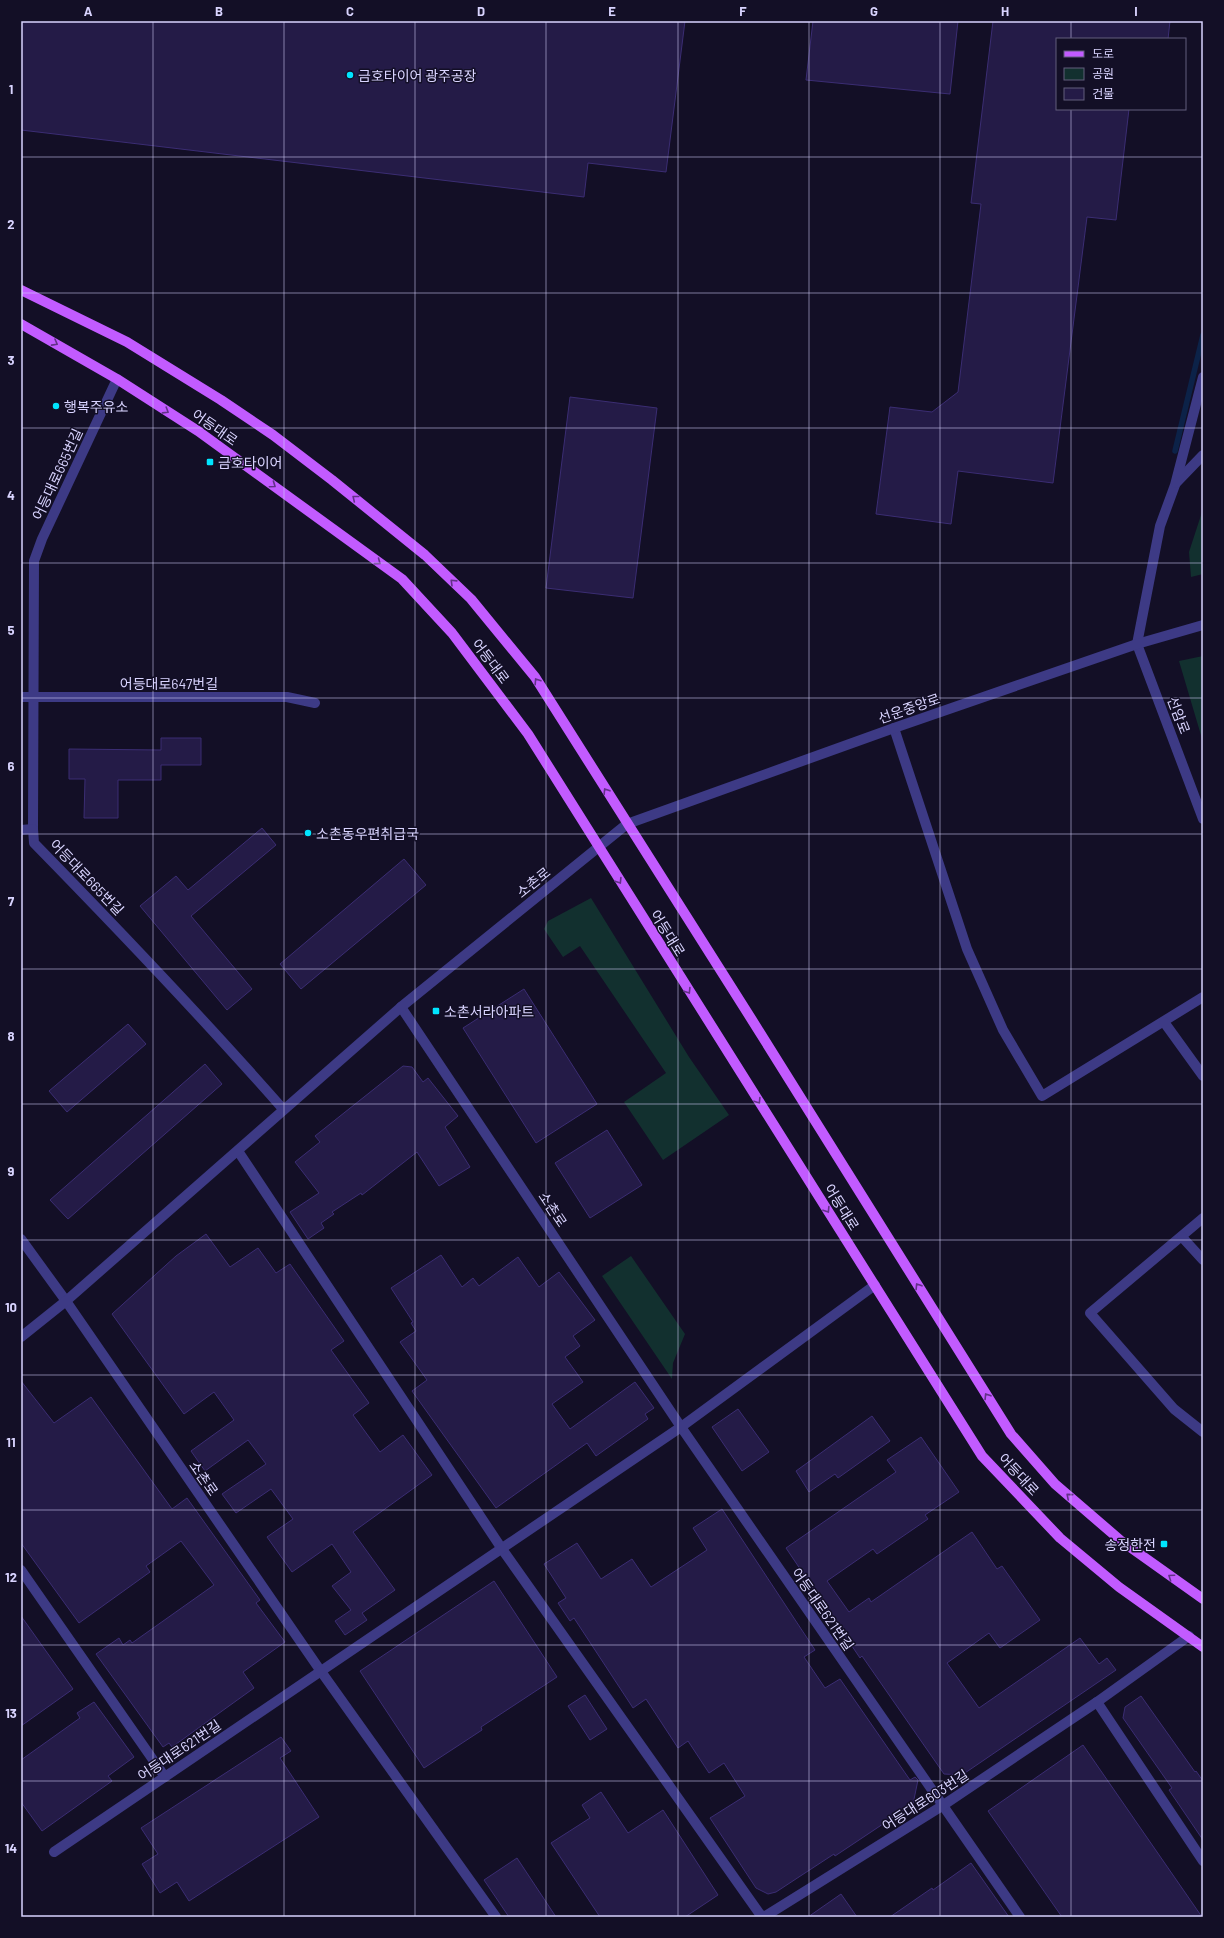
<svg xmlns="http://www.w3.org/2000/svg" width="1224" height="1938" font-family="Barlow,'Noto Sans KR',sans-serif">
<style>
.green{fill:#12302f}
.lines{fill:none;stroke-linecap:round;stroke-linejoin:round}
.stream{stroke:#0c2248;stroke-width:5.5}
.building{fill:#241b47;stroke:#3b2d73}
.minor{stroke:#3d3a85;stroke-width:10}
.tertiary{stroke:#3d3a85;stroke-width:10}
.primary{stroke:#c25bff;stroke-width:10}
.oneway{stroke:#623188}
.grid{fill:none;stroke:#d9d4ff;stroke-width:1;stroke-opacity:0.55}
.poi-dot{fill:#00e5ff;stroke:#130f26;stroke-width:1.5}
.labels{text-anchor:middle;dominant-baseline:central;stroke-width:3;stroke-linejoin:round;paint-order:stroke}
.poi-label{font-size:14px;fill:#d9d4ff;stroke:#130f26;text-anchor:start}
.street-label{font-size:14px;fill:#d9d4ff;stroke:#130f26}
.neatline{fill:none;stroke:#d9d4ff;stroke-width:1.5}
.grid-label{font-size:13px;text-anchor:middle;font-weight:bold;fill:#d9d4ff}
</style>
<rect width="100%" height="100%" fill="#130f26"/>
<!-- green -->
<g class="green">
<path d="M1203 509V574L1191 577 1189 552Z"/>
<path d="M1203 656V742L1179 661Z"/>
<path d="M591 898 689 1057 729 1115 663 1160 624 1102 666 1073 580 946 563 957 544 929 548 921Z"/>
<path d="M631 1256 685 1334 673 1363 672 1379 602 1276Z"/>
</g>
<g class="lines">
<!-- stream -->
<path class="stream" d="M1175 451 1203 335"/>
</g>
<!-- building -->
<g class="building">
<path d="M21 21H685L666 172 588 163 584 197 21 130Z"/>
<path d="M813 21H958L950 94 806 80Z"/>
<path d="M993 21H1170L1168 39H1057V109H1129L1116 220 1087 217 1053 483 958 471 951 524 876 514 890 407 932 412 958 392 981 204 971 203Z"/>
<path d="M570 397 657 408 633 598 546 588Z"/>
<path d="M161 738H201V765H161V780H118V818H84L85 779H69V749L161 750Z"/>
<path d="M262 828 276 845 191 916 252 989 227 1010 140 906 176 876 188 890Z"/>
<path d="M404 859 426 885 301 989 280 964Z"/>
<path d="M524 989 597 1104 536 1143 463 1028Z"/>
<path d="M128 1024 146 1044 67 1112 49 1091Z"/>
<path d="M205 1064 222 1084 68 1219 50 1200Z"/>
<path d="M403 1066 412 1067 423 1082 428 1078 458 1116 445 1127 470 1167 439 1186 417 1152 362 1195 361 1193 332 1212 334 1214 321 1223 324 1228 308 1239 290 1212 319 1193 295 1162 320 1142 315 1136Z"/>
<path d="M607 1130 642 1185 590 1218 555 1163Z"/>
<path d="M206 1234 230 1267 258 1248 276 1273 290 1264 344 1341 331 1350 369 1403 353 1415 380 1452 403 1435 432 1475 353 1532 395 1590 362 1613 367 1620 345 1635 335 1621 351 1610 332 1586 351 1572 332 1544 292 1572 267 1537 293 1519 271 1489 236 1513 222 1494 266 1464 248 1440 205 1471 191 1451 234 1420 214 1392 184 1414 112 1314 176 1256Z"/>
<path d="M441 1255 462 1287 473 1278 479 1286 518 1257 539 1287 559 1272 595 1320 573 1336 580 1346 565 1357 583 1382 552 1404 570 1429 635 1382 654 1408 645 1414 648 1419 596 1456 587 1443 496 1508 412 1391 427 1380 400 1342 416 1331 411 1323 413 1322 391 1288Z"/>
<path d="M21 1381 54 1423 91 1397 172 1509 187 1498 260 1600 256 1603 285 1642 243 1672 254 1688 172 1747 169 1743 163 1747 96 1654 119 1638 123 1645 130 1640 132 1643 214 1585 181 1541 146 1566 150 1572 79 1623 21 1543Z"/>
<path d="M738 1409 769 1452 742 1471 712 1427Z"/>
<path d="M872 1416 890 1441 838 1478 835 1474 809 1492 796 1471Z"/>
<path d="M921 1437 959 1492 925 1515 928 1519 877 1554 873 1549 827 1581 849 1612 869 1598 871 1602 972 1532 997 1569 1002 1566 1040 1620 1000 1648 989 1633 947 1663 979 1708 1080 1638 1099 1664 1107 1658 1116 1670 962 1775 944 1774 862 1656 860 1658 786 1548 896 1472 887 1460Z"/>
<path d="M722 1509 815 1650 804 1657 825 1688 840 1679 910 1780 915 1777 918 1780 913 1804 835 1856 834 1854 776 1892 768 1894 756 1888 710 1818 745 1796 724 1763 709 1773 688 1741 678 1748 646 1699 633 1708 574 1618 570 1621 558 1603 566 1598 544 1564 577 1543 601 1579 632 1559 651 1587 707 1550 693 1528Z"/>
<path d="M494 1581 557 1677 481 1727 482 1730 424 1768 360 1671Z"/>
<path d="M21 1616 73 1689 21 1726Z"/>
<path d="M585 1695 607 1729 590 1740 568 1706Z"/>
<path d="M1141 1696 1195 1772 1196 1771 1203 1781V1840L1169 1790 1172 1788 1123 1718 1125 1707Z"/>
<path d="M94 1702 134 1757 108 1776 112 1781 42 1831 21 1802V1760L80 1718 77 1713Z"/>
<path d="M281 1737 291 1751 280 1758 319 1817 189 1901 177 1882 160 1893 142 1864 158 1854 141 1828Z"/>
<path d="M1083 1745 1202 1917H1062L988 1811Z"/>
<path d="M601 1792 628 1833 663 1810 718 1895 685 1917H600L551 1843 590 1818 582 1805Z"/>
<path d="M517 1858 556 1917H509L484 1880Z"/>
<path d="M971 1863 1009 1917H890L932 1888 933 1890Z"/>
<path d="M841 1894 857 1917H808Z"/>
</g>
<g class="lines">
<!-- minor -->
<g class="minor">
<path d="M1203 377 1175 485 1160 526 1137 644 1203 819"/>
<path d="M117 379 42 539 34 561 33 829 34 843C119 930 203 1018 283 1109"/>
<path d="M1176 483 1203 455"/>
<path d="M21 697H287L315 703"/>
<path d="M894 728 967 949 1003 1030 1042 1096 1203 997"/>
<path d="M627 824 894 728 1137 644 1203 625"/>
<path d="M21 830 33 829"/>
<path d="M401 1007 681 1427 1020 1917"/>
<path d="M1164 1022 1203 1076"/>
<path d="M238 1151 502 1549 762 1917"/>
<path d="M1203 1218 1090 1313 1174 1409 1203 1432"/>
<path d="M1182 1237 1203 1260"/>
<path d="M21 1239 66 1301 320 1670 496 1917"/>
<path d="M21 1570 165 1777"/>
<path d="M1097 1702 1203 1861"/>
<path d="M54 1852 681 1427 875 1285"/>
<path d="M764 1917 942 1806 1097 1702 1189 1636"/>
</g>
<!-- tertiary -->
<path class="tertiary" d="M21 1337 66 1301 401 1007 627 824"/>
<!-- primary -->
<g class="primary">
<path d="M21 290 127 342 221 400 273 435 332 480 425 555 471 599 535 677 752 1020 1011 1434 1055 1484 1120 1540 1203 1599"/>
<path d="M21 324 117 379 198 431 402 579 452 633 528 734 982 1456 1060 1538 1119 1587 1203 1647"/>
</g>
</g>
<!-- one-way arrows -->
<defs><path id="oneway-chevron" d="M-2-3.5L2.5 0L-2 3.5" fill="none" stroke-width="1.6" stroke-linecap="round" stroke-linejoin="round"/></defs>
<g class="oneway">
<use href="#oneway-chevron" transform="translate(55 343) rotate(29)"/>
<use href="#oneway-chevron" transform="translate(166 411) rotate(32)"/>
<use href="#oneway-chevron" transform="translate(273 485) rotate(35)"/>
<use href="#oneway-chevron" transform="translate(355 498) rotate(-141)"/>
<use href="#oneway-chevron" transform="translate(378 562) rotate(37)"/>
<use href="#oneway-chevron" transform="translate(453 582) rotate(-136)"/>
<use href="#oneway-chevron" transform="translate(537 681) rotate(-123)"/>
<use href="#oneway-chevron" transform="translate(606 791) rotate(-122)"/>
<use href="#oneway-chevron" transform="translate(619 881) rotate(58)"/>
<use href="#oneway-chevron" transform="translate(688 991) rotate(58)"/>
<use href="#oneway-chevron" transform="translate(758 1101) rotate(58)"/>
<use href="#oneway-chevron" transform="translate(827 1210) rotate(58)"/>
<use href="#oneway-chevron" transform="translate(918 1286) rotate(-122)"/>
<use href="#oneway-chevron" transform="translate(987 1396) rotate(-122)"/>
<use href="#oneway-chevron" transform="translate(1069 1496) rotate(-139)"/>
<use href="#oneway-chevron" transform="translate(1171 1577) rotate(-145)"/>
</g>
<!-- grid -->
<path class="grid" d="M153 21V1917M284 21V1917M415 21V1917M546 21V1917M678 21V1917M809 21V1917M940 21V1917M1071 21V39M1071 109V1917M21 157H1203M21 293H1203M21 428H1203M21 563H1203M21 698H1203M21 834H1203M21 969H1203M21 1104H1203M21 1240H1203M21 1375H1203M21 1510H1203M21 1645H1203M21 1781H1203"/>
<!-- markers -->
<g class="poi-dot">
<circle cx="350" cy="75" r="4"/>
<circle cx="56" cy="406" r="4"/>
<rect x="206" y="458" width="8" height="8" rx="2"/>
<circle cx="308" cy="833" r="4"/>
<rect x="432" y="1007" width="8" height="8" rx="2"/>
<rect x="1160" y="1540" width="8" height="8" rx="2"/>
</g>
<g class="labels">
<!-- poi labels -->
<g class="poi-label">
<text x="358" y="75">금호타이어 광주공장</text>
<text x="64" y="406">행복주유소</text>
<text x="218" y="462">금호타이어</text>
<text x="316" y="833">소촌동우편취급국</text>
<text x="444" y="1011">소촌서라아파트</text>
<text x="1156" y="1544" text-anchor="end">송정한전</text>
</g>
<!-- street labels -->
<g class="street-label">
<text transform="translate(215 427) rotate(35)">어등대로</text>
<text transform="translate(57 474) rotate(-65)">어등대로665번길</text>
<text transform="translate(491 661) rotate(53)">어등대로</text>
<text x="169" y="683">어등대로647번길</text>
<text transform="translate(909 708) rotate(-19)">선운중앙로</text>
<text transform="translate(1179 715) rotate(69)">선암로</text>
<text transform="translate(87 877) rotate(46)">어등대로665번길</text>
<text transform="translate(533 882) rotate(-39)">소촌로</text>
<text transform="translate(668 933) rotate(58)">어등대로</text>
<text transform="translate(842 1207) rotate(58)">어등대로</text>
<text transform="translate(553 1209) rotate(56)">소촌로</text>
<text transform="translate(1019 1474) rotate(47)">어등대로</text>
<text transform="translate(204 1478) rotate(55)">소촌로</text>
<text transform="translate(823 1609) rotate(55)">어등대로621번길</text>
<text transform="translate(179 1750) rotate(-34)">어등대로621번길</text>
<text transform="translate(925 1800) rotate(-33)">어등대로603번길</text>
</g>
</g>
<!-- border -->
<rect width="1224" height="1938" fill="none" stroke="#130f26" stroke-width="44"/>
<!-- legend -->
<rect x="1056" y="38" width="130" height="72" fill="#130f26" stroke="#625e7d"/>
<rect x="1064" y="51" width="20" height="6" fill="#c25bff" stroke="#625e7d"/>
<text x="1092" y="58" font-size="12" fill="#d9d4ff">도로</text>
<rect x="1064" y="68" width="20" height="12" fill="#12302f" stroke="#625e7d"/>
<text x="1092" y="78" font-size="12" fill="#d9d4ff">공원</text>
<rect x="1064" y="88" width="20" height="12" fill="#241b47" stroke="#625e7d"/>
<text x="1092" y="98" font-size="12" fill="#d9d4ff">건물</text>
<rect x="22" y="22" width="1180" height="1894" class="neatline"/>
<g class="grid-label">
<text x="88" y="16">A</text>
<text x="219" y="16">B</text>
<text x="350" y="16">C</text>
<text x="481" y="16">D</text>
<text x="612" y="16">E</text>
<text x="743" y="16">F</text>
<text x="874" y="16">G</text>
<text x="1005" y="16">H</text>
<text x="1136" y="16">I</text>
<text x="11" y="94">1</text>
<text x="11" y="229">2</text>
<text x="11" y="365">3</text>
<text x="11" y="500">4</text>
<text x="11" y="635">5</text>
<text x="11" y="771">6</text>
<text x="11" y="906">7</text>
<text x="11" y="1041">8</text>
<text x="11" y="1176">9</text>
<text x="11" y="1312">10</text>
<text x="11" y="1447">11</text>
<text x="11" y="1582">12</text>
<text x="11" y="1718">13</text>
<text x="11" y="1853">14</text>
</g>
</svg>
